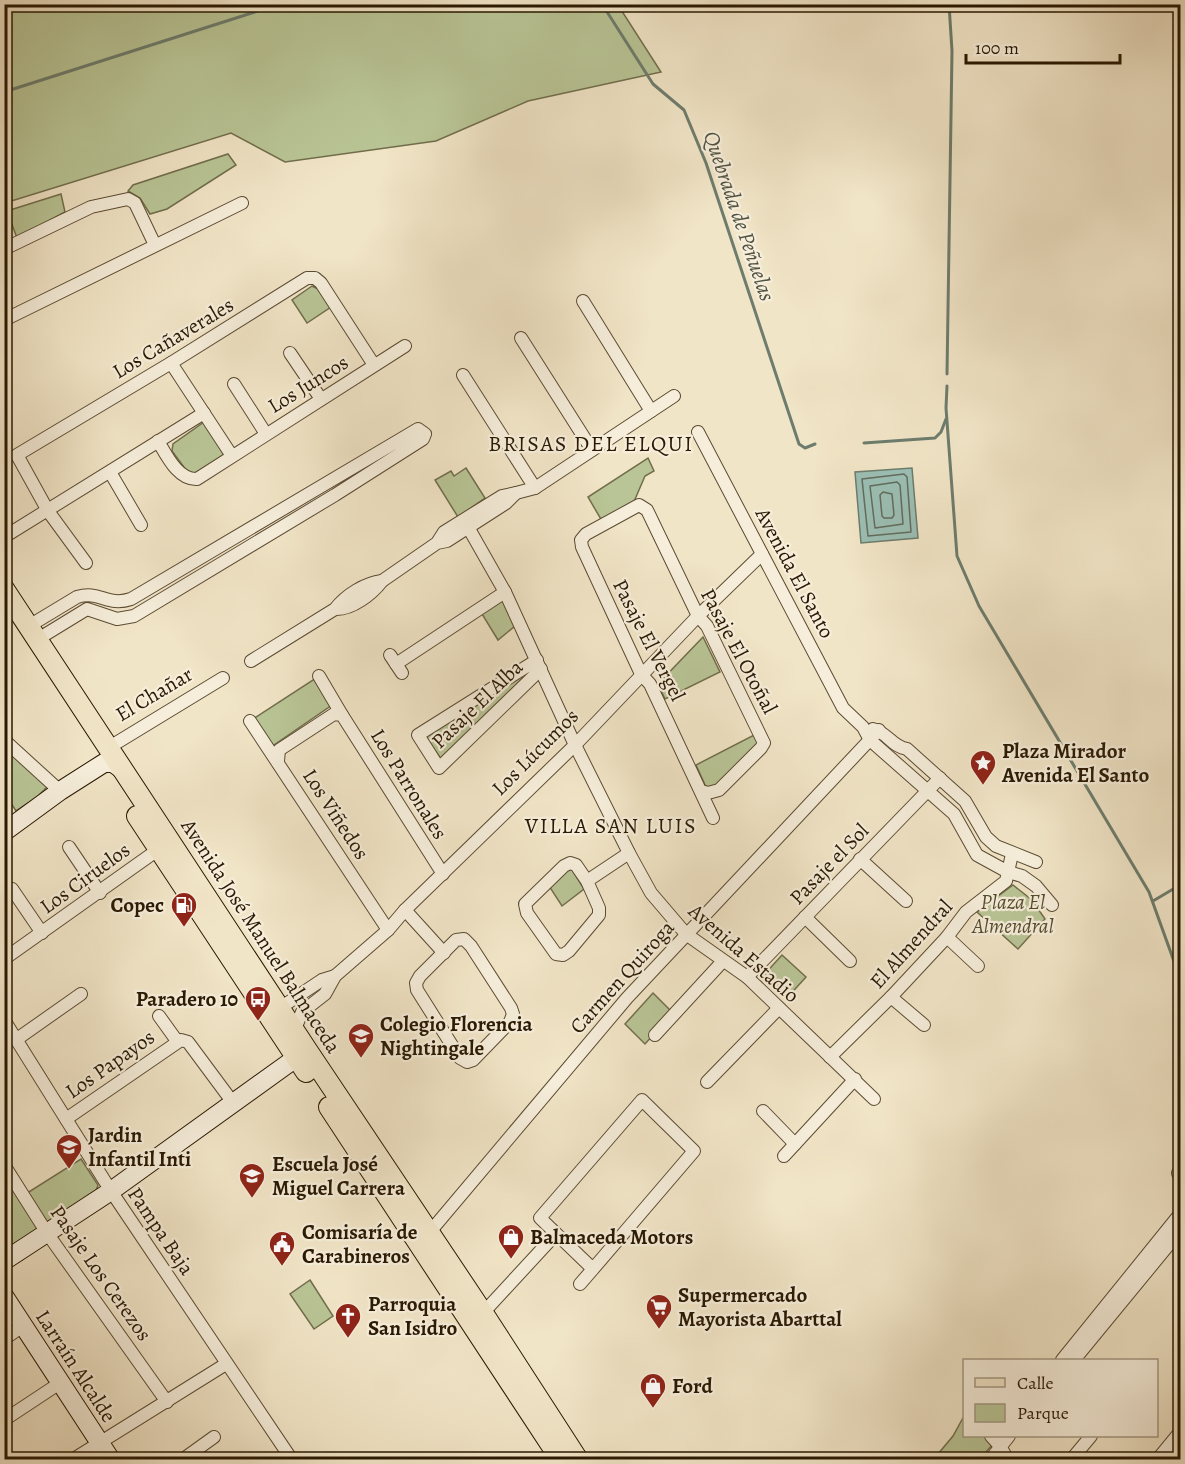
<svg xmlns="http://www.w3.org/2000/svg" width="1185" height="1464" font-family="Alegreya,serif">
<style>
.green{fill:#b9c596;stroke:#716e4c;stroke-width:1.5}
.water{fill:#9bbfb5;stroke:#6d7c6d;stroke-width:1.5}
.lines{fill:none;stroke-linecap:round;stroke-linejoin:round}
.shore{stroke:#626c5c;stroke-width:1.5}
.stream{stroke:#6d7c6d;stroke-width:3}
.street-casing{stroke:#5b4b33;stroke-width:14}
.secondary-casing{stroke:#291802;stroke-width:20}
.primary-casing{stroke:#291802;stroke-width:22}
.street{stroke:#f6eedb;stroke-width:12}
.secondary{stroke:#f6eedb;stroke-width:18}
.primary{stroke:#f1e5c7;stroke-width:20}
.labels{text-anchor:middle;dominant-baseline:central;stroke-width:4.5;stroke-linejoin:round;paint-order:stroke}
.street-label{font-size:21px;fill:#291802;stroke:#f6eedb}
.poi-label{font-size:21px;font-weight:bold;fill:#291802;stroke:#f6eedb;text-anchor:start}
.park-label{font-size:21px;font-style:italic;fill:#544c2e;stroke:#f6eedb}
.water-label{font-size:22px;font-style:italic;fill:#515241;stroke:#f6eedb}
.neighbourhood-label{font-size:22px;letter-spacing:1.5px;fill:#291802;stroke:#f6eedb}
</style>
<rect width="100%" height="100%" fill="#f1e5c7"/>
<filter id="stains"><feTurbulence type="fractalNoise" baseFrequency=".00333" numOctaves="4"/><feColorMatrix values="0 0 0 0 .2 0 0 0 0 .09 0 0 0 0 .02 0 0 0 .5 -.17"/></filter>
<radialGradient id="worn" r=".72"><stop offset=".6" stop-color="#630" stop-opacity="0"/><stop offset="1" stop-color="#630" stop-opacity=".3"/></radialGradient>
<!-- green -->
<g class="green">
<path d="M5 4 618 5 661 72 528 101 436 141 285 162 231 133 5 203Z"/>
<path d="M228 154 236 165 167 209 150 214 140 198 128 191 133 185Z"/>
<path d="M61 194 65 212 17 238 7 211Z"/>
<path d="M312 286 318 289 331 307 307 323 292 300Z"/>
<path d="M204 422 226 452 225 457 196 475 189 474 172 451 173 444Z"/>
<path d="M648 458 654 471 645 476 633 504 602 521 588 497Z"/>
<path d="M466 468 485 498 458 517 435 480 451 471 454 476Z"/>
<path d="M502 598 515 626 498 640 482 614Z"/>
<path d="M703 637 720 672 665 699 658 684Z"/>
<path d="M529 668 531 672 441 759 425 736Z"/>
<path d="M316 678 332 705 271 747 253 719Z"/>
<path d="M756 734 759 742 716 787H706L696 765Z"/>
<path d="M4 744 49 785 36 798 16 811 5 794Z"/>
<path d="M571 868 584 889 562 906 549 886Z"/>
<path d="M1013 885 1032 900 1045 919 1018 949 977 912Z"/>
<path d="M782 955 806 977 787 998 763 976Z"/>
<path d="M653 993 673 1013 645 1044 625 1024Z"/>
<path d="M81 1159 98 1185 96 1191 5 1250 4 1175 21 1197Z"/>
<path d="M310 1280 333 1316 314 1329 290 1294Z"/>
<path d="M964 1416V1436H985L993 1444 980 1459 933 1460 953 1436Z"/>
</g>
<!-- water -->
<path class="water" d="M912 468 918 538 861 543 855 472Z"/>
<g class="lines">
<!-- shore -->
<g class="shore">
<path d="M904 474 907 477 911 532 868 536 862 479Z"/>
<path d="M897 482 900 485 903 524 875 528 870 486Z"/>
<path d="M883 492 892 494 894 515 892 518H884L882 516 880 495Z"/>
</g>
<!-- stream -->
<g class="stream">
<path d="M602 4 653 84 684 110 706 163 799 444 805 448 815 444"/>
<path d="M4 92 280 4"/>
<path d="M947 374 952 51 949 4"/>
<path d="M947 386 946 408 957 556 979 606 1149 892 1180 978"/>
<path d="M864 443 935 438 941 432 946 419"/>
<path d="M1153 901 1180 885"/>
</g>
<!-- street casing -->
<g class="street-casing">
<g id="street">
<path d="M4 249 91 207 128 199 135 203 155 245"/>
<path d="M583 301 651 411"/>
<path d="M4 320 242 203"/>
<path d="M521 338 592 450"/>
<path d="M290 353 321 399"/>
<path d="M171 363 232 456"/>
<path d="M463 375 535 488"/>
<path d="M234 384 266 434"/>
<path d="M698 432 843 708 863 727 870 740 954 814 977 855 1008 872 1022 876 1036 886 1052 905"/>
<path d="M158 441C167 456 178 480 197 479L405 346"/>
<path d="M110 472 141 525"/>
<path d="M516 493 535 488 674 396"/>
<path d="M468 527 505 592 575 745 629 853 651 893 686 934 747 977 874 1099"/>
<path d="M4 537 204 413"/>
<path d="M86 563 48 511 17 455 171 363 307 278H315L321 283 374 365"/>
<path d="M382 581 437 543 444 532 502 496 516 493 506 503 447 541 437 543"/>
<path d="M29 626 77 597C100 590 107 607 131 599L418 429 425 434 423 439 335 495 134 616 117 619 87 609 38 639"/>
<path d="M390 655 402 673"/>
<path d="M537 660 418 735 439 768 541 669"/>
<path d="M251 661 335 609C346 595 365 583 382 581 372 594 352 610 335 609"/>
<path d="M396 664 505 592"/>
<path d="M319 676 342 715"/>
<path d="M250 721 388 930"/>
<path d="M873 729C887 732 892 747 907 749L965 801 986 837 996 846 1036 862"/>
<path d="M4 740 60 791"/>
<path d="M108 748 223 678"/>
<path d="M278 761 279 750 334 714 342 715 443 874"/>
<path d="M701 791 708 793 719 790 761 748 764 743 707 626 698 616 647 510 639 505 586 534 581 540 582 547 641 674 650 684 713 818"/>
<path d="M69 847 100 893"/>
<path d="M860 859 906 901"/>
<path d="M587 881 599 908V915L569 951 563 955 556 954 527 913 525 904 564 866 570 863 576 865 587 881 629 853"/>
<path d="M12 889 42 933"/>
<path d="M405 910 444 953"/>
<path d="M805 917 850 961"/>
<path d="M947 937 978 966"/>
<path d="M464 939 471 946 511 1008 513 1014 510 1022 473 1060 467 1062 460 1058 417 990 416 983 420 976 456 940Z"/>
<path d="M4 959 159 849"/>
<path d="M747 977 940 778"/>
<path d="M891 997 924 1025"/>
<path d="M274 1012 322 980 335 976"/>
<path d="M159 1016 177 1041"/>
<path d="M4 1020 111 1191 292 1460"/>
<path d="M295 1029 302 1012 325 994 335 976 388 930 405 910 575 745 698 616 762 554"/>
<path d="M655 1035 723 961"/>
<path d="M17 1039 81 994"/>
<path d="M830 1057 891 997 947 937 966 912 1006 881 1012 854"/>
<path d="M707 1082 779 1008"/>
<path d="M763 1111 795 1144"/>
<path d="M66 1119 181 1040 188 1042 234 1104"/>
<path d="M784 1156 855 1079"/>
<path d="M4 1165 47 1233 167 1402"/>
<path d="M1178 1173 1180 1177"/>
<path d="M429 1233 627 998 879 730"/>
<path d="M580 1284 593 1269 694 1151 642 1100 540 1218 593 1269"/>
<path d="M483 1313 555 1235"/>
<path d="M4 1339 23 1326"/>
<path d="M1062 1360 1180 1214"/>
<path d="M1074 1360 1180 1231"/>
<path d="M4 1420 60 1383"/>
<path d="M991 1436 1000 1446 1008 1460"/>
<path d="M72 1460 226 1364"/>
<path d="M182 1460 214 1437"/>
<path d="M990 1460 1009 1436"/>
<path d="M1071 1460 1091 1436"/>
<path d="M1157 1460 1180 1432"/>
<path d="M1170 1460 1180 1447"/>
</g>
</g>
<!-- secondary casing -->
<g class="secondary-casing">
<g id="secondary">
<path d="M4 832 60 791 104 763H113L124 771"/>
<path d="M4 1261 111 1191 307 1050"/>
<path d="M4 1296 111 1460"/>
</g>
</g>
<!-- primary casing -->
<g class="primary-casing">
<g id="primary">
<path d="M4 589 307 1050 483 1313 578 1460"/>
<path d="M137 816 306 1072"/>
<path d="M329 1107 561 1460"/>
</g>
</g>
<!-- street -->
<use href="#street" class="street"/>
<!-- secondary -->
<use href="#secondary" class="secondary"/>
<!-- primary -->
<use href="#primary" class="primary"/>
</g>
<!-- icons -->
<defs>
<g id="sight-pin" transform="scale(1.35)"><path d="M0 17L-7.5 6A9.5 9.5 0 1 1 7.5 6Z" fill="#8f2418" stroke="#f6eedb"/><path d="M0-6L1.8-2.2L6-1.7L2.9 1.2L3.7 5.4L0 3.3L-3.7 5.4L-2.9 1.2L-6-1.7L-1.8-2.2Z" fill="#fff"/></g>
<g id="fuel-pin" transform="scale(1.35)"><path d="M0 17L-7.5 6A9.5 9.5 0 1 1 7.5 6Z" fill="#8f2418" stroke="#f6eedb"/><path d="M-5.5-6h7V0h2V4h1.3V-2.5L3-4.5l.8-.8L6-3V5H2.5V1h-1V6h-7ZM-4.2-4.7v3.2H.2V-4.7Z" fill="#fff"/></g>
<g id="bus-pin" transform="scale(1.35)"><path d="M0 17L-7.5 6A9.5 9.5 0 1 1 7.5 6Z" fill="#8f2418" stroke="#f6eedb"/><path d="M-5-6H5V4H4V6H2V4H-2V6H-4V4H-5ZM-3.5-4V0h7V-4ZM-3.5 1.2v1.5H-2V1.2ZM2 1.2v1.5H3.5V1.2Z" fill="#fff"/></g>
<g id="school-pin" transform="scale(1.35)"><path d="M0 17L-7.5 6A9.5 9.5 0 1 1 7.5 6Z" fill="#8f2418" stroke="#f6eedb"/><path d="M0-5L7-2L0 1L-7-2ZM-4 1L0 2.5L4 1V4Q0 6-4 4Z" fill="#fff"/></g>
<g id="shop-pin" transform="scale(1.35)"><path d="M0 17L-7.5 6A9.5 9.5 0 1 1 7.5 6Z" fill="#8f2418" stroke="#f6eedb"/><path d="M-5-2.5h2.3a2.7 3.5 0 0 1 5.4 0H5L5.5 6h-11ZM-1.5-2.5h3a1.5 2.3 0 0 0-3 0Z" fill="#fff"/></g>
<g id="civic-pin" transform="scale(1.35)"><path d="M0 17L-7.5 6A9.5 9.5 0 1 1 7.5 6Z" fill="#8f2418" stroke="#f6eedb"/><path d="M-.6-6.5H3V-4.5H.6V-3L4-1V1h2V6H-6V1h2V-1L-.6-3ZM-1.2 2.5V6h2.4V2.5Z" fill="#fff"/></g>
<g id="supermarket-pin" transform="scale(1.35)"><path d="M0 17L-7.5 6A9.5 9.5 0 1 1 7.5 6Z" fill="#8f2418" stroke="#f6eedb"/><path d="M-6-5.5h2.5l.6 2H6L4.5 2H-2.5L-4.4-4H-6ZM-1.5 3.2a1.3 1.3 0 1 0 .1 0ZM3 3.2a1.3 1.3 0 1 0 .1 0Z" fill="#fff"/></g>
<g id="church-pin" transform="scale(1.35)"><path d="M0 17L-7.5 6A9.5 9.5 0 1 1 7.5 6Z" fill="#8f2418" stroke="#f6eedb"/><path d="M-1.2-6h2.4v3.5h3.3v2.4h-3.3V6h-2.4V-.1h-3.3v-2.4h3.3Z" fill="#fff"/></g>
</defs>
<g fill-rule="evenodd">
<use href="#sight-pin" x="983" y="763"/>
<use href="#fuel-pin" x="184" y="905"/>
<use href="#bus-pin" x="258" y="999"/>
<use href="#school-pin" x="361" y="1036"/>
<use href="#school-pin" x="69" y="1147"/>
<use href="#school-pin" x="252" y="1176"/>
<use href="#shop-pin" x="511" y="1237"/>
<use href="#civic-pin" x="282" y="1244"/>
<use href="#supermarket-pin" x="659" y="1307"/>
<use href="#church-pin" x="348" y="1316"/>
<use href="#shop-pin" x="653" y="1386"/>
</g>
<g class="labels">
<!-- street labels -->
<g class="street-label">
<text transform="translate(173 338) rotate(-31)">Los Cañaverales</text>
<text transform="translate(308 384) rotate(-32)">Los Juncos</text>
<text transform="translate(795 573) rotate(62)">Avenida El Santo</text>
<text transform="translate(649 640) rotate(63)">Pasaje El Vergel</text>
<text transform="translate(739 651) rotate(62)">Pasaje El Otoñal</text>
<text transform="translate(154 694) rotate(-31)">El Chañar</text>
<text transform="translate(477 704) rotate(-44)">Pasaje El Alba</text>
<text transform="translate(535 752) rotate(-45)">Los Lúcumos</text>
<text transform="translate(409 784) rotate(58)">Los Parronales</text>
<text transform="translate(336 814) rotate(57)">Los Viñedos</text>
<text transform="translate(829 864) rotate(-46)">Pasaje el Sol</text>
<text transform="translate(85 878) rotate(-36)">Los Ciruelos</text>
<text transform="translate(261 936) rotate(57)">Avenida José Manuel Balmaceda</text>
<text transform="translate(911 944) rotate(-48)">El Almendral</text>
<text transform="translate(744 953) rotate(41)">Avenida Estadio</text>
<text transform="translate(622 977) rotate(-48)">Carmen Quiroga</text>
<text transform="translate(110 1064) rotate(-35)">Los Papayos</text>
<text transform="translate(161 1231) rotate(56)">Pampa Baja</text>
<text transform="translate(101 1273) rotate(55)">Pasaje Los Cerezos</text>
<text transform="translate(76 1366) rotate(57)">Larraín Alcalde</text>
</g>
<!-- poi labels -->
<g class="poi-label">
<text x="1002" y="751">Plaza Mirador<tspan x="1002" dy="24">Avenida El Santo</tspan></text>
<text x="164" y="905" text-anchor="end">Copec</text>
<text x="238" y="999" text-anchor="end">Paradero 10</text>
<text x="380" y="1024">Colegio Florencia<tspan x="380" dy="24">Nightingale</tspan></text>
<text x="88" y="1135">Jardin<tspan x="88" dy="24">Infantil Inti</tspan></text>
<text x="272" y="1164">Escuela José<tspan x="272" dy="24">Miguel Carrera</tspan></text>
<text x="302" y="1232">Comisaría de<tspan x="302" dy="24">Carabineros</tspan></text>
<text x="530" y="1237">Balmaceda Motors</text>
<text x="678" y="1295">Supermercado<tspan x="678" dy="24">Mayorista Abarttal</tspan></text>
<text x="368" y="1304">Parroquia<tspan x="368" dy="24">San Isidro</tspan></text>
<text x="672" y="1386">Ford</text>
</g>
<!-- park labels -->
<g class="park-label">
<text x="1013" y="902">Plaza El<tspan x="1013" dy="24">Almendral</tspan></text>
</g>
<!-- water labels -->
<g class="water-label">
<text transform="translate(739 216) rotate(71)">Quebrada de Peñuelas</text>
</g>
<!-- neighbourhood labels -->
<g class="neighbourhood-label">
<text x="591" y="444">BRISAS DEL ELQUI</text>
<text x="611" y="826">VILLA SAN LUIS</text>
</g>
</g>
<!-- margin -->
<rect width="1185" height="1464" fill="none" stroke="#f1e5c7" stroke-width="24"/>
<rect x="6" y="6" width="1173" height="1452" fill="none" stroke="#291802" stroke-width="3"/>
<rect x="12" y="12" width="1161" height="1440" fill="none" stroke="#291802" stroke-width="1.5"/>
<!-- legend -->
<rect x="963" y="1359" width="195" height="78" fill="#f6eedb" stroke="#a49884" stroke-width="1.5"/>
<rect x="975" y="1378" width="30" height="9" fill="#f1e5c7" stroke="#a49884" stroke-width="1.5"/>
<text x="1017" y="1389" font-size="18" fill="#291802">Calle</text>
<rect x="975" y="1404" width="30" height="18" fill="#b9c596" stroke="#a49884" stroke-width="1.5"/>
<text x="1017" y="1419" font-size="18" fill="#291802">Parque</text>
<!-- scale -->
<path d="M966 54v9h154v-9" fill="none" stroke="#291802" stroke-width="3"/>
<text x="975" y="54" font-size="18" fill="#291802" stroke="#f6eedb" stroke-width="4.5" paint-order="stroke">100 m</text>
<rect width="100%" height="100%" filter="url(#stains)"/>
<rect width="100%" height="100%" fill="url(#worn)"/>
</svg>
